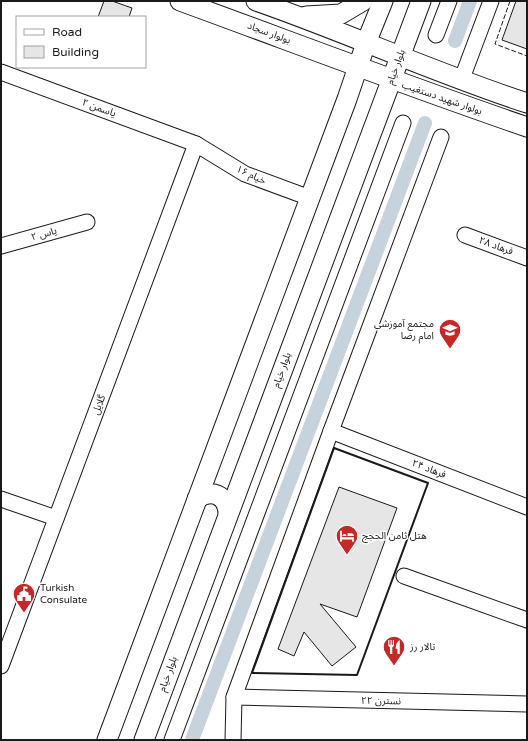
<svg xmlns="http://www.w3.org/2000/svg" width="528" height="741" font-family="'Varela Round','Noto Sans Arabic',sans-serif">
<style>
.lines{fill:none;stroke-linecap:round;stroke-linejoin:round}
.canal{stroke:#c6d2dc;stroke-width:14}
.building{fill:#e6e6e6;stroke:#1a1a1a}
.minor-casing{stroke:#1a1a1a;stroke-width:17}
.major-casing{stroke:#1a1a1a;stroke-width:21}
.minor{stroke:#fff;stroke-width:15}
.major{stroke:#fff;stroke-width:19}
.fence{stroke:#1a1a1a;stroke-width:1;stroke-dasharray:5 2;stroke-linecap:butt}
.wall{stroke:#1a1a1a;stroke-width:2}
.labels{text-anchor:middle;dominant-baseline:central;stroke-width:3;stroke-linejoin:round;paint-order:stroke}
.street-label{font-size:10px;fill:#1a1a1a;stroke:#fff}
.poi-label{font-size:10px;fill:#1a1a1a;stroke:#fff;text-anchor:start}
</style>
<rect width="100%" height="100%" fill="#fff"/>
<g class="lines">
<!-- canal -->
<g class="canal">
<path d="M455 41 470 1"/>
<path d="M192 740 425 123"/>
</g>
</g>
<!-- building -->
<g class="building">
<path d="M104 1H112L132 8 129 17H98Z"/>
<path d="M516 1H527V49L502 40Z"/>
<path d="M339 487 397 508 357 617 320 604 356 647 332 666 304 632 294 656 278 649Z"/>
</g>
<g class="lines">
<!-- minor casing -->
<g class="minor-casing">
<g id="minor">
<path d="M436 35 449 1"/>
<path d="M1 72 196 144 245 174 310 198"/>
<path d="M461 81 491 1"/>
<path d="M465 235 527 258"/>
<path d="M1 246 87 222"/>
<path d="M331 431 527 507"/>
<path d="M1 499 56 518"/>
<path d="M404 576 527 620"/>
<path d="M1 666 196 144"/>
<path d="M234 697 527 704"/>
<path d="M172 740 403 123"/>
<path d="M233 740 234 697 331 431 441 137"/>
</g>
</g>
<!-- major casing -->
<g class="major-casing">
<g id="major">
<path d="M180 1C295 43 410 87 527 127"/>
<path d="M256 1C348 33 435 73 527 103"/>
<path d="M306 16 341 14 363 1"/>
<path d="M197 499C211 488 227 495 228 513"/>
<path d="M107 740 347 99 366 43 383 1"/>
<path d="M144 740 421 1"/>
</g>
</g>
<!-- minor -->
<use href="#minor" class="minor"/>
<!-- major -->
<use href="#major" class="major"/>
<!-- fence -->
<path class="fence" d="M510 1 495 44 527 56"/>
<!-- wall -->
<path class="wall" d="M334 448 428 483 357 675 252 673Z"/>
</g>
<!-- icons -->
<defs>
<g id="school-pin" transform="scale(1.15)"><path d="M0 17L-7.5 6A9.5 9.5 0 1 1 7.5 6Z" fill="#c62828" stroke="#fff"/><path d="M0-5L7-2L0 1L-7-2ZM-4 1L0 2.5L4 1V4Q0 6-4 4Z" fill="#fff"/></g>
<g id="hotel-pin" transform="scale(1.15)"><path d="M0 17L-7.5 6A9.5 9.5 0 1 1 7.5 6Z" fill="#c62828" stroke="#fff"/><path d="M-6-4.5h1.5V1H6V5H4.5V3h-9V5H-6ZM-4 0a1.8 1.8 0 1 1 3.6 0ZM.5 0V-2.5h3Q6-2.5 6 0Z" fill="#fff"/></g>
<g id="civic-pin" transform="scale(1.15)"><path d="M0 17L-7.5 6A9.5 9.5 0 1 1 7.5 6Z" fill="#c62828" stroke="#fff"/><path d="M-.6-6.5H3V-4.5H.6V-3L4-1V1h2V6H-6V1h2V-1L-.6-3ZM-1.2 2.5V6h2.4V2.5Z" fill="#fff"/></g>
<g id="restaurant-pin" transform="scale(1.15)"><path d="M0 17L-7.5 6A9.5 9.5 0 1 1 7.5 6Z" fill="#c62828" stroke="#fff"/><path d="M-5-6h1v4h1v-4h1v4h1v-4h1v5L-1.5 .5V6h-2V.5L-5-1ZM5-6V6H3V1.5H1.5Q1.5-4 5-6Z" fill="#fff"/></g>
</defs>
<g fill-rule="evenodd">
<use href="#school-pin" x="450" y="330"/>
<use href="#hotel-pin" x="347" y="536"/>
<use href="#civic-pin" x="24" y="594"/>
<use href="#restaurant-pin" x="394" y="647"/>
</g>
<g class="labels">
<!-- street labels -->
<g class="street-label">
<text transform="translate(269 33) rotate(20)">بولوار سجاد</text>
<text transform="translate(396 67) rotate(-70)">بلوار خیام</text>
<text transform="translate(442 98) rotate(19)">بولوار شهید دستغیب</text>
<text transform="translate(99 108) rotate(20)">یاسمن ۲</text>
<text transform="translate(251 175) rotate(25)">خیام ۱۶</text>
<text transform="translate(44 234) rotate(-16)">یاس ۲</text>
<text transform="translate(496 246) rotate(20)">فرهاد ۲۸</text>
<text transform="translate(282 370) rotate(-70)">بلوار خیام</text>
<text transform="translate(99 405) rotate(-70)">گلایل</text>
<text transform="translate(429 469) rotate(21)">فرهاد ۲۴</text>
<text transform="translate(168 674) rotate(-70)">بلوار خیام</text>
<text transform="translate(381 701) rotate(1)">نسترن ۲۲</text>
</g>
<!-- poi labels -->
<g class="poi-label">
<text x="434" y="324" text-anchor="end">مجتمع آموزشی<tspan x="434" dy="12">امام رضا</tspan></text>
<text x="362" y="536">هتل ثامن الحجج</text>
<text x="40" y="588">Turkish<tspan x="40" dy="12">Consulate</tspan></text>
<text x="410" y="647">تالار رز</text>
</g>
</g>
<!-- border -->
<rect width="528" height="741" fill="none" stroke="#1a1a1a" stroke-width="4"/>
<!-- legend -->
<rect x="16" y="16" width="130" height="52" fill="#ffffff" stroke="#a3a3a3"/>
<rect x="24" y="29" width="20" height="6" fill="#ffffff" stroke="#a3a3a3"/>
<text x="52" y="36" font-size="12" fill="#1a1a1a">Road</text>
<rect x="24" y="46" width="20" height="12" fill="#e6e6e6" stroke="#a3a3a3"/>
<text x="52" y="56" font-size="12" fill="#1a1a1a">Building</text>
</svg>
